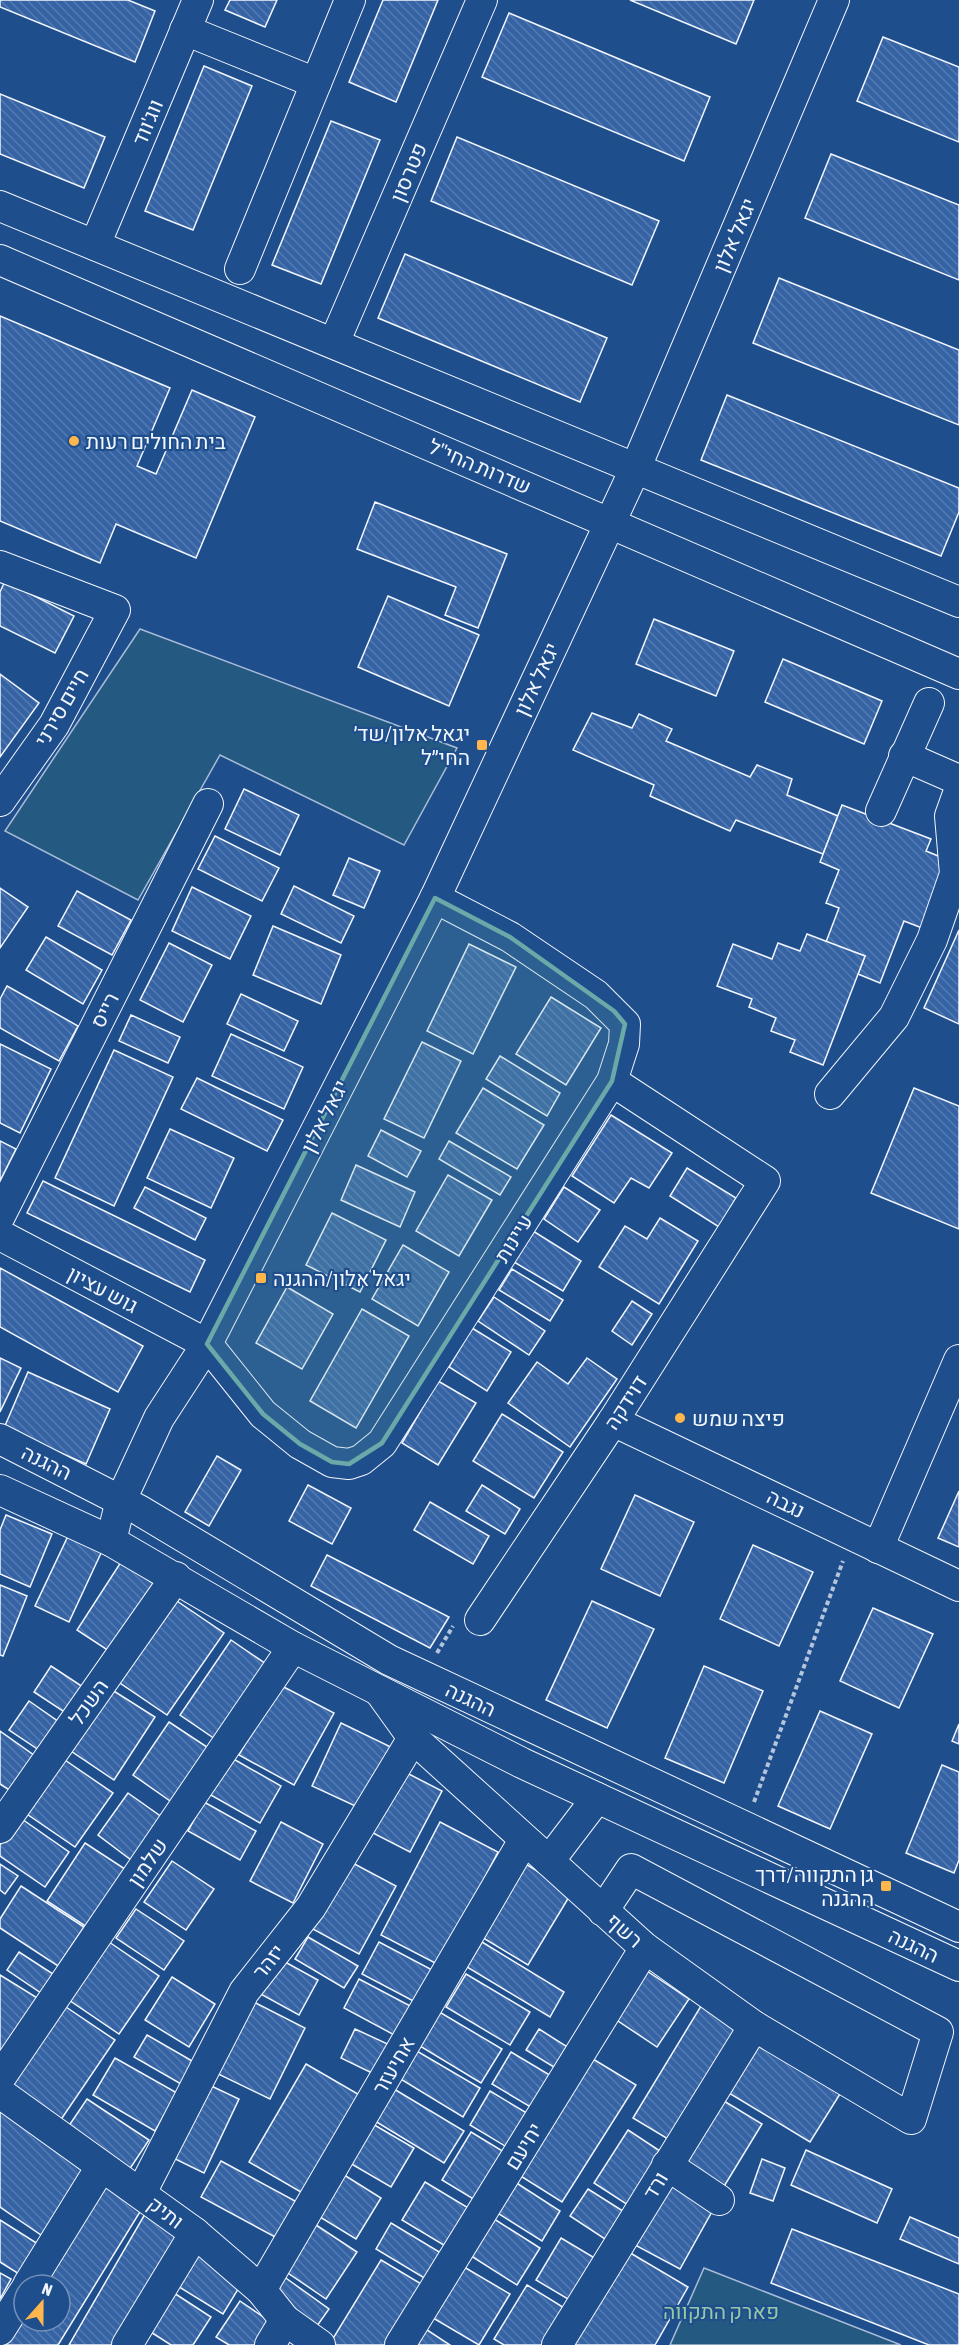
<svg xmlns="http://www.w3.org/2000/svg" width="959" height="2345" font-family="'Asap Condensed',Heebo,sans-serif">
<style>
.park{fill:#245a82;stroke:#a8bbd7;stroke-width:1.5}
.building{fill:url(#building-back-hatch);stroke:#f2f6ff;stroke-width:1.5}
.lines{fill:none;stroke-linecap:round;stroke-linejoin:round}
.minor-casing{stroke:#f2f6ff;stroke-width:32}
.path{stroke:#b3c4dc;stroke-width:4;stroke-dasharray:4.5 3;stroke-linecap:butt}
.minor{stroke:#1f4e8c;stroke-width:30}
.marked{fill:#6aa9a8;fill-opacity:0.2;stroke:#6aa9a8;stroke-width:4.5;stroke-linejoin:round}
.poi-dot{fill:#ffb74d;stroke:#1f4e8c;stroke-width:2}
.labels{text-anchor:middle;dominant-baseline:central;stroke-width:4.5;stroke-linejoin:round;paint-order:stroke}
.street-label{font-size:21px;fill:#f2f6ff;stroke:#1f4e8c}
.poi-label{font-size:21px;fill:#f2f6ff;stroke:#1f4e8c;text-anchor:start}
.park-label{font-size:21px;fill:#97c8a6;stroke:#1f4e8c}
</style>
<defs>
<pattern id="building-back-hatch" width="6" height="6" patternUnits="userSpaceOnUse" patternTransform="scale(1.5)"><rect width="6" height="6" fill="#3563a3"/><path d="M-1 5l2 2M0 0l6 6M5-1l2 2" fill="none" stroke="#537ab1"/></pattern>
</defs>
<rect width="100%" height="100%" fill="#1f4e8c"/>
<!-- park -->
<g class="park">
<path d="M140 629 457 748 404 845 220 755 138 900 5 831Z"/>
<path d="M704 2268 901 2345H670Z"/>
</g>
<!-- building -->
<g class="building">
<path d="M0 0H128L155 11 135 62 0 7Z"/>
<path d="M230 0H277L265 27 225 10Z"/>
<path d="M383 0H438L396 102 349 82Z"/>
<path d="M630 0H754L736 44Z"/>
<path d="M509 13 710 97 684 161 482 77Z"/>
<path d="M883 37 959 67V142L857 101Z"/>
<path d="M204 66 252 86 193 230 145 211Z"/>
<path d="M0 94 105 137 84 188 0 154Z"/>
<path d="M331 121 380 140 321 284 272 265Z"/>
<path d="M457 137 659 221 632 285 431 201Z"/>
<path d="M831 154 959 205V280L805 218Z"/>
<path d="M405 254 607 338 580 402 378 318Z"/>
<path d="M779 278 959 350V425L753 343Z"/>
<path d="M0 316 170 388 137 466 156 474 192 390 255 417 196 558 116 524 100 563 0 521Z"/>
<path d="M727 395 959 488V512L941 556 701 460Z"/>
<path d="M375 502 507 554 478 628 445 615 456 587 357 549Z"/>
<path d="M5 581 74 616 55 653 0 626V592Z"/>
<path d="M388 596 479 635 449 706 358 667Z"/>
<path d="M654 619 734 651 716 696 636 664Z"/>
<path d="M783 659 882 701 864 744 765 702Z"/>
<path d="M0 674 39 703 0 757Z"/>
<path d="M592 713 632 728 639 714 672 729 666 741 750 777 757 765 792 779 787 795 838 816 823 854 736 820 730 831 650 796 654 785 573 750Z"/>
<path d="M244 789 299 815 280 855 225 829Z"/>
<path d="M842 805 931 839 926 851 948 860 922 928 904 921 880 983 858 974 865 956 826 942 839 908 826 903 839 870 820 862Z"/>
<path d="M215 836 279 868 262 901 198 869Z"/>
<path d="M349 858 380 871 364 908 333 895Z"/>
<path d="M294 886 354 916 341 943 281 914Z"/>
<path d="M192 887 251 916 230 959 172 931Z"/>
<path d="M0 888 28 907 0 948Z"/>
<path d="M77 891 131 920 112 955 58 926Z"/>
<path d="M273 926 341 955 321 1004 253 975Z"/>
<path d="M959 930V1024L924 1008Z"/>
<path d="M807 934 865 956 823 1065 790 1052 795 1040 771 1031 776 1018 749 1007 752 999 717 986 733 944 772 959 778 943 800 951Z"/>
<path d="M46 937 102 970 83 1004 26 970Z"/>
<path d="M169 943 212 965 183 1022 140 1000Z"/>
<path d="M469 944 516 967 473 1054 427 1031Z"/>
<path d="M7 986 78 1026 59 1061 0 1028V999Z"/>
<path d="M241 994 298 1021 284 1051 227 1024Z"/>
<path d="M551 997 601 1028 566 1085 516 1054Z"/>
<path d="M131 1015 180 1037 168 1063 119 1041Z"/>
<path d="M231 1034 303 1067 284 1109 212 1076Z"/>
<path d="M422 1042 461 1061 424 1138 384 1119Z"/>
<path d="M0 1044 51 1069 20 1133 0 1123Z"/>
<path d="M114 1050 173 1077 114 1206 55 1178Z"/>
<path d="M500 1056 560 1093 547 1116 486 1079Z"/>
<path d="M197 1078 283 1120 267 1151 181 1109Z"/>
<path d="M483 1088 544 1125 517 1169 456 1133Z"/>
<path d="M914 1088 959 1106V1229L871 1193Z"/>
<path d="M611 1115 672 1153 649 1188 631 1178 614 1203 572 1176Z"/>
<path d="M170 1129 234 1158 211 1208 147 1178Z"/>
<path d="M381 1130 421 1151 407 1177 368 1156Z"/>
<path d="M0 1141 16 1149 0 1181Z"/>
<path d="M449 1141 511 1177 500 1195 439 1159Z"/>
<path d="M356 1165 415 1192 400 1227 341 1200Z"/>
<path d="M687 1168 736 1198 719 1227 670 1196Z"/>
<path d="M448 1175 492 1200 459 1256 416 1231Z"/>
<path d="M43 1181 205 1260 190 1292 27 1213Z"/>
<path d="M145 1187 206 1218 195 1240 134 1208Z"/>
<path d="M564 1187 600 1210 578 1242 544 1219Z"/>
<path d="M332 1213 386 1240 360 1292 306 1265Z"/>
<path d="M660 1218 698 1241 659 1304 599 1267 625 1226 647 1239Z"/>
<path d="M533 1231 581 1261 563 1291 514 1262Z"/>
<path d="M403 1245 449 1272 418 1326 372 1299Z"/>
<path d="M0 1268 143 1346 118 1392 0 1327Z"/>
<path d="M512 1269 563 1300 550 1321 499 1290Z"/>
<path d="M287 1287 333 1314 302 1369 256 1343Z"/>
<path d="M494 1297 545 1331 529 1355 478 1321Z"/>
<path d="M632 1301 652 1314 632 1345 612 1331Z"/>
<path d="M362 1309 409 1336 356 1428 310 1401Z"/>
<path d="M472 1328 511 1352 487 1391 449 1367Z"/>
<path d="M0 1358 21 1368 0 1412Z"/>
<path d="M587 1358 617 1379 570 1447 508 1403 537 1362 568 1384Z"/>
<path d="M28 1372 110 1409 86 1464 4 1428Z"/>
<path d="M438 1381 476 1403 438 1465 402 1443Z"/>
<path d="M502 1414 563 1452 534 1498 473 1461Z"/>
<path d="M217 1456 241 1470 209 1526 185 1512Z"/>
<path d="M308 1485 351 1508 332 1544 289 1521Z"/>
<path d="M482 1485 520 1509 505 1534 466 1511Z"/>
<path d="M959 1491V1547L938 1538Z"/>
<path d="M635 1495 694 1522 660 1596 601 1569Z"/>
<path d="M430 1502 489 1536 473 1564 414 1530Z"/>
<path d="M6 1515 52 1534 30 1587 0 1574V1530Z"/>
<path d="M68 1536 102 1551 69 1622 35 1606Z"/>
<path d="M753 1545 813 1572 779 1646 720 1619Z"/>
<path d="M327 1555 449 1617 430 1648 311 1586Z"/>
<path d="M121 1562 156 1585 112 1653 77 1630Z"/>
<path d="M0 1585 27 1596 3 1656 0 1655Z"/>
<path d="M174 1599 224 1633 167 1715 117 1681Z"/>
<path d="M592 1601 654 1629 607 1728 546 1700Z"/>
<path d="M873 1608 933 1634 899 1708 840 1681Z"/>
<path d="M231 1640 269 1666 218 1741 180 1715Z"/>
<path d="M51 1666 86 1689 69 1715 34 1692Z"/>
<path d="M704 1666 763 1691 724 1783 665 1758Z"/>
<path d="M278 1684 334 1713 294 1785 239 1755Z"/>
<path d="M109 1688 155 1717 114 1780 68 1749Z"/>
<path d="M29 1701 62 1724 42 1752 9 1730Z"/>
<path d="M820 1711 872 1734 830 1829 778 1806Z"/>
<path d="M169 1722 210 1749 173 1803 133 1775Z"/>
<path d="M341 1723 393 1748 364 1810 312 1786Z"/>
<path d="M959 1724V1744L952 1741Z"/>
<path d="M0 1731 38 1758 14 1793 0 1784Z"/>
<path d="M230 1757 281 1786 260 1823 209 1794Z"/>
<path d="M62 1758 113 1793 75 1847 24 1812Z"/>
<path d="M942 1765 959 1772V1860L954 1873 906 1853Z"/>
<path d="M401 1770 442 1791 410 1852 369 1831Z"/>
<path d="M128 1793 166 1820 135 1863 98 1835Z"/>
<path d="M204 1802 256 1831 240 1860 188 1831Z"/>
<path d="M19 1817 69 1852 45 1887 0 1856V1845Z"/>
<path d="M281 1822 323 1844 293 1903 250 1881Z"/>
<path d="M440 1822 498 1852 439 1965 381 1935Z"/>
<path d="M85 1843 128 1871 90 1929 47 1901Z"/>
<path d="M347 1860 396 1886 359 1954 311 1928Z"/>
<path d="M172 1861 214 1889 186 1930 144 1902Z"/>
<path d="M524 1863 572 1892 528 1965 480 1936Z"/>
<path d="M0 1864 18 1876 5 1894 0 1890Z"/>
<path d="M21 1886 84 1927 58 1966 0 1928V1919Z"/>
<path d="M136 1909 184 1941 164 1970 116 1938Z"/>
<path d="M308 1937 358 1966 344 1988 295 1959Z"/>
<path d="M109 1942 159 1976 119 2034 69 2000Z"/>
<path d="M379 1942 436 1972 419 2004 362 1974Z"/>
<path d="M482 1942 564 1992 550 2017 467 1967Z"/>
<path d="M19 1952 53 1974 41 1993 7 1970Z"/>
<path d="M276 1957 318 1980 299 2015 257 1992Z"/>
<path d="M647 1971 689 1999 657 2047 615 2019Z"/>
<path d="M466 1974 530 2012 510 2045 446 2007Z"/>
<path d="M0 1975 39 1999 0 2061Z"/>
<path d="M172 1977 215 2004 189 2047 145 2020Z"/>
<path d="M359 1979 416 2009 400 2038 344 2008Z"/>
<path d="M250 2000 305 2028 270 2099 214 2072Z"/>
<path d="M63 2005 115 2040 58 2124 6 2089Z"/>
<path d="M701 2006 741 2029 673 2142 633 2118Z"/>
<path d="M436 2010 502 2049 481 2083 415 2043Z"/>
<path d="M355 2029 392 2046 378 2076 341 2058Z"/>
<path d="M539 2029 569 2048 557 2069 526 2050Z"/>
<path d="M147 2035 194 2062 181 2084 134 2057Z"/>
<path d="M753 2042 840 2094 810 2142 724 2090Z"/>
<path d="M410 2047 480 2088 463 2117 394 2075Z"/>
<path d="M511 2052 553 2077 534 2109 492 2084Z"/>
<path d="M115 2058 177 2093 155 2131 93 2095Z"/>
<path d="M593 2059 636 2085 562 2202 519 2175Z"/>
<path d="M306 2064 363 2097 306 2195 249 2162Z"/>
<path d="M205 2083 239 2099 204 2173 171 2157Z"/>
<path d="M389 2086 464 2131 444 2163 370 2118Z"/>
<path d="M490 2091 530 2115 510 2149 470 2125Z"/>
<path d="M719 2098 762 2124 720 2193 677 2167Z"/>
<path d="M87 2099 149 2140 127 2173 64 2133Z"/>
<path d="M0 2109 90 2170 44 2237 0 2207Z"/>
<path d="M371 2123 414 2148 391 2187 348 2162Z"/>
<path d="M628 2130 663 2153 628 2205 594 2183Z"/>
<path d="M471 2132 509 2155 480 2203 442 2180Z"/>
<path d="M806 2150 892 2189 877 2223 791 2185Z"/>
<path d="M762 2159 785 2168 773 2201 750 2193Z"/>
<path d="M221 2161 297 2202 277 2238 201 2197Z"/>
<path d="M341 2173 381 2198 356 2239 315 2214Z"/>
<path d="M103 2182 143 2207 58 2345H3L24 2311V2321H60V2285H40Z"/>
<path d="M425 2182 470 2209 447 2247 402 2220Z"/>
<path d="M515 2182 560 2211 542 2241 496 2212Z"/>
<path d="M669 2183 714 2208 680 2269 635 2245Z"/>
<path d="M588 2189 626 2213 608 2241 570 2216Z"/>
<path d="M145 2214 179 2234 115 2345H69Z"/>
<path d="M491 2217 540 2248 517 2285 468 2254Z"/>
<path d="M910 2217 959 2238V2264L900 2239Z"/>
<path d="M0 2220 38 2244 19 2274 0 2262Z"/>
<path d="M391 2223 441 2253 426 2279 376 2249Z"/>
<path d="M316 2225 357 2252 326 2299 285 2271Z"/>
<path d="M792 2229 959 2294V2345H929L771 2283Z"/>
<path d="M561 2238 598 2260 573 2302 536 2280Z"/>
<path d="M627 2251 688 2287 655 2345H573Z"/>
<path d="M197 2252 243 2281 223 2314 176 2285Z"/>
<path d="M381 2260 423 2285 388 2345H329Z"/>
<path d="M464 2267 510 2294 479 2345 433 2318Z"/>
<path d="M0 2273 11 2279 0 2299Z"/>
<path d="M283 2276 329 2309 317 2326 271 2293Z"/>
<path d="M527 2285 566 2309 544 2345H504L494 2339Z"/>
<path d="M174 2293 211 2317 193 2345H171L149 2331Z"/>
<path d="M240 2301 275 2325 262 2345H229L216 2337Z"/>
<path d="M421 2326 450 2345H408Z"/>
</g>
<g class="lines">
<!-- minor casing -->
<g class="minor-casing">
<g id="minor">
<path d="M185 30 316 83"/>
<path d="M0 206 959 602"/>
<path d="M95 245 198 0"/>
<path d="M0 260 959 674"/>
<path d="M240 269 350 0"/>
<path d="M334 343 482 0"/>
<path d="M0 566 115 610 54 725 0 801"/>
<path d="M904 756 959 780"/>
<path d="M881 811 929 703"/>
<path d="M830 1094 894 1017 932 940 955 874 950 816 959 791"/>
<path d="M0 1216 208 804"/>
<path d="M0 1235 207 1344 263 1414 300 1444 332 1462 349 1464 361 1460 382 1443 612 1081 624 1044 625 1024 596 995 510 937 435 898"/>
<path d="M613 1421 959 1586"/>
<path d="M0 1439 139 1510 389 1660 959 1927"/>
<path d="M0 1490 111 1541 293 1647 522 1763 959 1966"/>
<path d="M111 1541 121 1500 159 1418 207 1344 435 898 636 467 834 0"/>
<path d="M878 1548 959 1360"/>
<path d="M480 1620 613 1421 765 1181 612 1081"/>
<path d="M380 1692 413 1738 645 1948 754 2026 911 2119 938 2032 631 1869 603 1911"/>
<path d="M0 1828 176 1577"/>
<path d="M549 1861 597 1798"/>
<path d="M0 2078 293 1647"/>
<path d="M0 2093 195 2233 261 2290 285 2320 320 2345"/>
<path d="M667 2165 719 2200"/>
<path d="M141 2193 244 1992 311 1907 413 1738"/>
<path d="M28 2285 101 2167"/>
<path d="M261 2290 524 1840"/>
<path d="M0 2330 24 2292"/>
<path d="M127 2345 195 2233"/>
<path d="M270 2345 285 2320"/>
<path d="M400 2345 645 1948"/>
<path d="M557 2345 754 2026"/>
</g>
</g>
<!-- path -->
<g class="path">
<path d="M437 1653 453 1626"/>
<path d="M754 1802 843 1561"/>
</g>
<!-- minor -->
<use href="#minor" class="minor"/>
</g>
<!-- marked area -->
<path class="marked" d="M435 898 510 937 614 1011 625 1024 612 1081 382 1443 349 1464 332 1462 300 1444 263 1414 207 1344Z"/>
<!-- markers -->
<g class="poi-dot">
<circle cx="74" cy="441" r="6"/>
<rect x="476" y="739" width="12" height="12" rx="3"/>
<rect x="255" y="1272" width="12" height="12" rx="3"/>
<circle cx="680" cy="1418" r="6"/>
<rect x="880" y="1880" width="12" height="12" rx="3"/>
</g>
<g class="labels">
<!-- street labels -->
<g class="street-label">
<text transform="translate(147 122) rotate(-67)">ווג'ווד</text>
<text transform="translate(408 172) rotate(-67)">פטרסון</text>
<text transform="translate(734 235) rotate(-67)">יגאל אלון</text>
<text transform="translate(480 466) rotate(23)">שדרות החי"ל</text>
<text transform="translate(536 679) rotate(-65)">יגאל אלון</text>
<text transform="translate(61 707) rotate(-60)">חיים סירני</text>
<text transform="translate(104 1010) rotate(-63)">רייס</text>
<text transform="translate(324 1116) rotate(-63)">יגאל אלון</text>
<text transform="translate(513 1238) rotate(-58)">עיינות</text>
<text transform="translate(103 1289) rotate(28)">גוש עציון</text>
<text transform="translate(625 1402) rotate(-57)">דוידקה</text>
<text transform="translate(47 1462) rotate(26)">ההגנה</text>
<text transform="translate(786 1503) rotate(26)">נגבה</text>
<text transform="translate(471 1699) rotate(25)">ההגנה</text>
<text transform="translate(88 1702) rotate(-55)">השכל</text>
<text transform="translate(147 1862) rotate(-56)">שלמון</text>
<text transform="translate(625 1930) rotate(41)">רשף</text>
<text transform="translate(914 1945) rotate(25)">ההגנה</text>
<text transform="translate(268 1961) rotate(-51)">יזהר</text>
<text transform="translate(393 2065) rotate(-60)">אחיעזר</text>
<text transform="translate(523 2146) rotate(-58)">יחיעם</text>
<text transform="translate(655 2185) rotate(-59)">ורד</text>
<text transform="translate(166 2212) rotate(37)">ותיק</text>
</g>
<!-- poi labels -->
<g class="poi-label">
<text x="86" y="441">בית החולים רעות</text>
<text x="470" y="733" text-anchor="end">יגאל אלון/שד׳<tspan x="470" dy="24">החי״ל</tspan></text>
<text x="273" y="1278">יגאל אלון/ההגנה</text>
<text x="692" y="1418">פיצה שמש</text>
<text x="874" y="1874" text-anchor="end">גן התקווה/דרך<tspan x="874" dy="24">ההגנה</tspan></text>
</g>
<!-- park labels -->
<g class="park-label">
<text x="721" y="2311">פארק התקווה</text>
</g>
</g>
<!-- north arrow -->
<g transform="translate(42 2303) rotate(21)"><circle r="28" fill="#1f4e8c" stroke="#7391ba" stroke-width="1.5"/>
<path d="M0-4.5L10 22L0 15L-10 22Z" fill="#ffb74d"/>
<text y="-9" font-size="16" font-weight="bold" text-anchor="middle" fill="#f2f6ff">N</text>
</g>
</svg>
